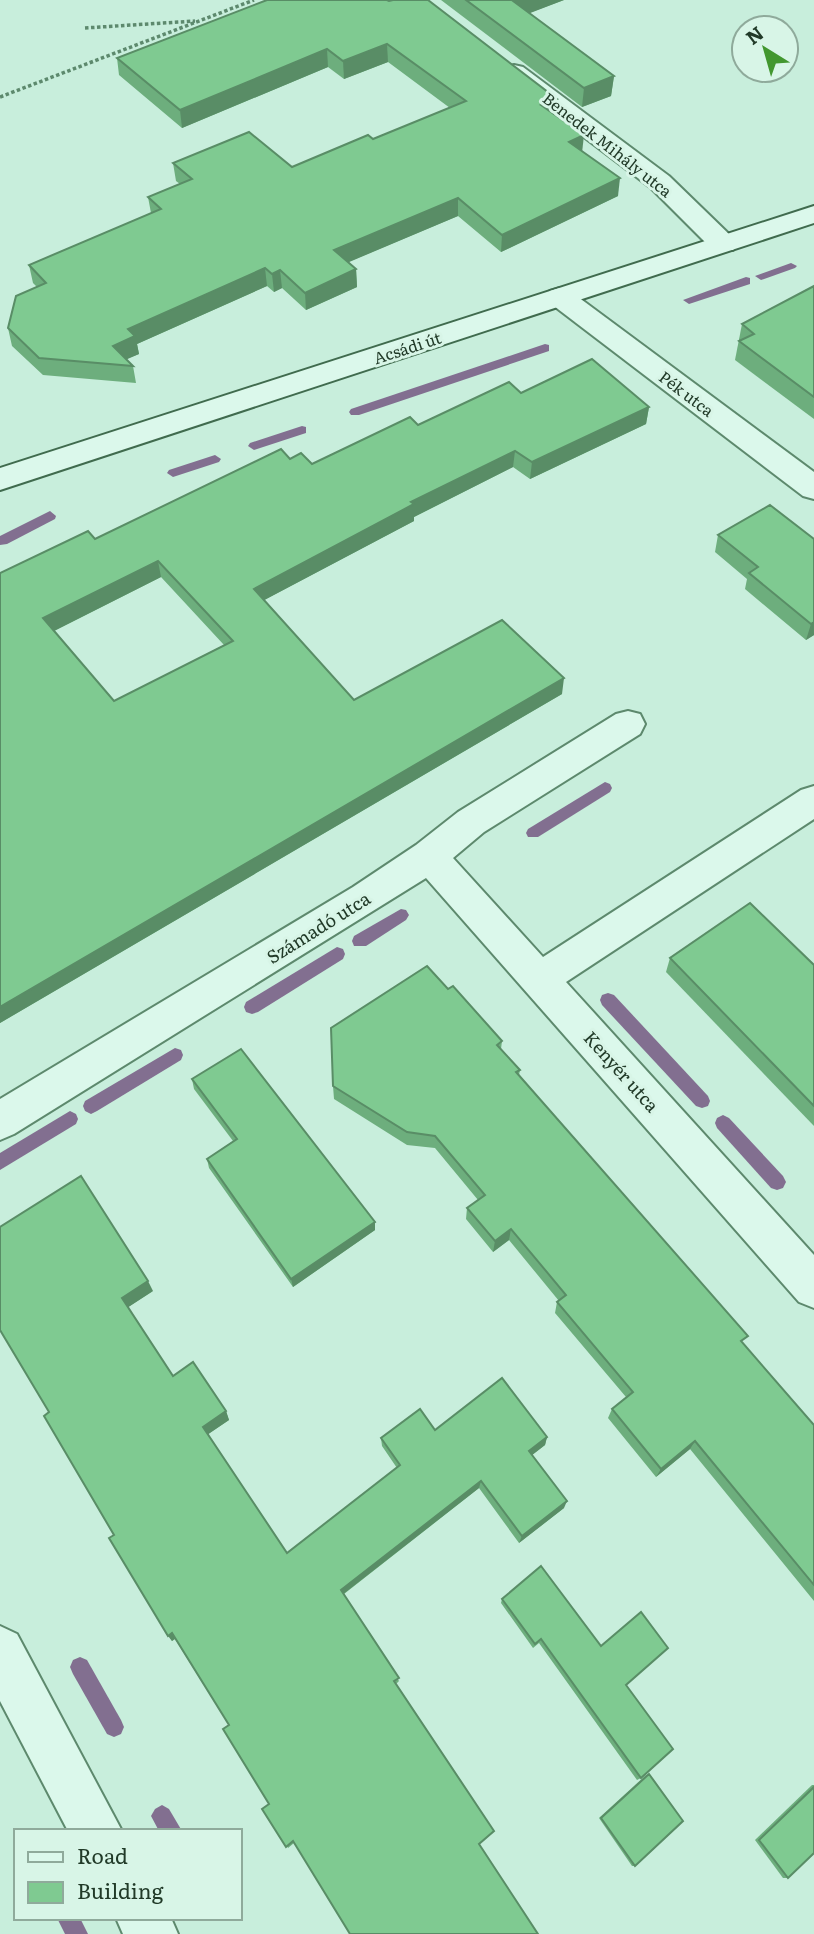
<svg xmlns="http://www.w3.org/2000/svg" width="814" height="1934" font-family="Literata,serif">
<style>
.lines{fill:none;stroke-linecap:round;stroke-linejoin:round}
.stream{fill:#826f90;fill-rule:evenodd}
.minor-casing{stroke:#5d896d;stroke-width:4}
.secondary-casing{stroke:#406b4e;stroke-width:4}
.path{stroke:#5d896d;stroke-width:3.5;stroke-dasharray:3.5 2.5;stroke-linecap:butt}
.minor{fill:#dbf8eb;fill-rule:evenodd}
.secondary{fill:#dbf8eb;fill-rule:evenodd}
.wall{fill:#6dae7d;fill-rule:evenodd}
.shaded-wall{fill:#598d66}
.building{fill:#7fca91;stroke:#598d66;stroke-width:2;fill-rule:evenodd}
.labels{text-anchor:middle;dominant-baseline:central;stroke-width:6;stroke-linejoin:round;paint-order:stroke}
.far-street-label{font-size:16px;fill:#213a28;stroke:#d8f5e7}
.street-label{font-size:18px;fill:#213a28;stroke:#d8f5e7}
</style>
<rect width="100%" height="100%" fill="#c8eedc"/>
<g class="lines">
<!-- stream -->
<g class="stream">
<path d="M791 263 797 266 795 268 761 280 755 276Z"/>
<path d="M746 277 750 278V284L689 304 683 300Z"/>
<path d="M545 344 549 345V351L359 415H351L349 412 351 409Z"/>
<path d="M302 426 306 427V433L254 450 248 446 250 443Z"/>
<path d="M215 455 221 459 219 462 173 477 167 473 169 470Z"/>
<path d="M50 511 56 516 55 519 7 544 0 545V536Z"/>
<path d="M605 782 610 784 612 788 610 792 538 837H528L526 833 528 829Z"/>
<path d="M401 909 406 910 409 915 406 920 366 946H354L352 941 354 936Z"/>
<path d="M337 947 343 949 345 954 343 959 258 1012 252 1014 246 1012 244 1007 246 1002Z"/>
<path d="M608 993 614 995 708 1096 710 1101 708 1106 702 1108 696 1106 602 1005 600 1000 602 995Z"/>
<path d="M175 1048 181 1050 183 1055 181 1060 97 1111 91 1114 85 1111 83 1106 85 1101Z"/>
<path d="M70 1111 76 1114 78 1119 76 1124 0 1170V1153Z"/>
<path d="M723 1115 729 1118 783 1176 786 1182 783 1188 777 1190 771 1188 717 1128 715 1123 717 1118Z"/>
<path d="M80 1657 87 1660 121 1720 124 1727 121 1734 114 1737 107 1734 73 1674 70 1667 73 1660Z"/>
<path d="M162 1805 169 1809 182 1831H159L151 1816 155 1809Z"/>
<path d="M57 1918H80L88 1934H65Z"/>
</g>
<!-- minor casing -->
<g class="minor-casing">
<g id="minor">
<path d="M514 65 523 67 669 176 733 238 737 244 733 250H713L651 188 505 77 502 72 505 67Z"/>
<path d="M560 288 570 291 814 472V499L803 496 550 303 546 297 550 291Z"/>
<path d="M628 711 640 714 645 724 640 734 484 832 453 858 543 957 801 790 814 786V819L566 982 814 1255V1308L799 1302 426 878 14 1134 0 1140V1099L353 887 416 845 458 812 616 714Z"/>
<path d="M0 1626 17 1634 122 1831H68L0 1701Z"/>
<path d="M116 1918H171L178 1934H123Z"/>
</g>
</g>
<!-- secondary casing -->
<g class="secondary-casing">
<path id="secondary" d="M814 206V223L0 490V468Z"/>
</g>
<!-- path -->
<g class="path">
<path d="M85 28 195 21"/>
<path d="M0 97 254 0"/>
</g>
<!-- minor -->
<use href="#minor" class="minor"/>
<!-- secondary -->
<use href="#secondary" class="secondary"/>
</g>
<!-- wall -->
<g class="wall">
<path d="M387 0 555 115 582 151 618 196 501 252 458 216 348 262 356 269 357 287 306 310 282 288 274 292 267 286 137 344 139 354 126 359 133 366 136 383 43 375 12 346 8 328 37 287 33 283 29 265 151 213 148 197 180 184 176 181 173 163 292 167 373 139 450 108 388 62 344 79 328 67 182 128 119 75 117 58Z"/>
<path d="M441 0H564L529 13 614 76 611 96 582 107Z"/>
<path d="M814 286V419L735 360 742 324Z"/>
<path d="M521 393 649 407 646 424 530 479 513 467 414 517V521L264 600 354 700 562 694 0 1023V573L95 539 290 459 312 464 418 425ZM161 577 224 645 114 701 54 631Z"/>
<path d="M718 535 814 539V635L806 640 745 589 747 579 715 552Z"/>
<path d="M670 958 814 965V1126L666 972Z"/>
<path d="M448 989 502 1041 501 1049 520 1070 519 1075 743 1344 814 1425V1601L690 1449 656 1477 608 1418 612 1409 626 1397 555 1313 557 1302 559 1301 509 1240 493 1252 466 1219 467 1208 478 1200 435 1148 407 1145 334 1099 333 1086Z"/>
<path d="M192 1079 375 1230 293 1287 209 1168 207 1159 233 1141 194 1089Z"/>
<path d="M153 1291 128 1307 173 1376 226 1411 229 1420 208 1434 287 1553 397 1468 382 1446 381 1438 435 1430 547 1437 545 1445 532 1455 564 1508 519 1543 479 1488 344 1594 399 1681 396 1684 294 1843 288 1848 269 1804 229 1725 175 1639 172 1641 49 1412 0 1330Z"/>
<path d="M502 1599 626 1685 641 1778 637 1780 539 1643 533 1648 501 1603Z"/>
<path d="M649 1774 635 1866H632L599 1818 646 1775Z"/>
<path d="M812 1785H814V1853L788 1878H783L755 1840Z"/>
</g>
<!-- shaded-wall -->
<g class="shaded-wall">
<path d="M515 0H564L512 20 513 1Z"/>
<path d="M387 44 388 62 344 79 343 61Z"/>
<path d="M327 49 328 67 182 128 180 110Z"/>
<path d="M614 76 611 96 582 107 584 88Z"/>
<path d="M557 99 555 117 541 105Z"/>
<path d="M584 135 582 153 569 142Z"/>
<path d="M620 178 618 196 501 252 502 235Z"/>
<path d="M458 198V216L335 268 334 250Z"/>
<path d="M265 268 267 286 137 344 139 354 116 364 113 346 128 329Z"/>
<path d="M356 269 357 287 306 310 305 293Z"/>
<path d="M280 270 282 288 274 292 272 274Z"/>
<path d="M649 407 646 424 530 479 532 462Z"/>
<path d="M515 451 513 467 414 517V521L255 605 254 589 411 502Z"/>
<path d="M158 561 161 577 48 634 43 618Z"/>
<path d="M814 622V635L806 640 811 624Z"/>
<path d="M564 678 562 694 0 1023V1007Z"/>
<path d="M375 1222V1230L293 1287 291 1279Z"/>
<path d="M511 1229 509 1240 493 1252 495 1241Z"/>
<path d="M148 1281 153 1291 127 1308 122 1298Z"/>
<path d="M226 1411 229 1420 207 1435 203 1427Z"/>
<path d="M547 1437 545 1445 527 1459 529 1451Z"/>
<path d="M695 1441 690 1449 656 1477 661 1469Z"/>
<path d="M481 1481 479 1488 342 1595 341 1590Z"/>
<path d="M567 1501 564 1508 519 1543 522 1536Z"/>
<path d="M172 1633 176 1638 172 1641 168 1636Z"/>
</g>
<!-- building -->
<g class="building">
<path d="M267 0H387L389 1 393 0H428L557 99 541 105 584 135 569 142 620 178 502 235 458 198 334 250 356 269 305 293 280 270 272 274 265 268 128 329 135 336 113 346 133 366 39 358 8 328 16 296 46 283 29 265 161 209 148 197 192 179 173 163 249 132 292 167 368 135 373 139 466 101 387 44 343 61 327 49 180 110 117 58Z"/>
<path d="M466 0H515L513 1 614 76 584 88Z"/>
<path d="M814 286V397L739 341 754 334 742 324Z"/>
<path d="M592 359 649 407 532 462 515 451 411 502 414 504 254 589 354 700 502 620 564 678 0 1007V573L88 531 95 539 281 449 290 459 301 453 312 464 410 417 418 425 509 382 521 393ZM158 561 233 641 114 701 43 618Z"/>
<path d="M770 505 814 539V622L811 624 749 573 758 567 718 535Z"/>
<path d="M750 903 814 965V1106L670 958Z"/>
<path d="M427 966 448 989 453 986 502 1041 497 1045 520 1070 516 1072 748 1336 741 1341 814 1425V1585L695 1441 661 1469 612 1409 633 1392 557 1302 566 1295 511 1229 495 1241 467 1208 485 1195 435 1136 407 1132 333 1086 331 1028Z"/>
<path d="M241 1049 375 1222 291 1279 207 1159 237 1139 192 1079Z"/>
<path d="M81 1176 148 1281 122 1298 173 1376 193 1362 226 1411 203 1427 287 1553 400 1465 381 1438 420 1409 435 1430 502 1378 547 1437 529 1451 567 1501 522 1536 481 1481 341 1590 399 1678 394 1681 494 1831 479 1844 538 1934H350L293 1841 286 1847 262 1809 269 1804 223 1729 229 1725 172 1633 168 1636 109 1538 114 1535 44 1416 49 1412 0 1330V1227Z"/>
<path d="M541 1566 601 1646 641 1612 668 1648 626 1685 673 1749 641 1778 541 1639 535 1644 502 1599Z"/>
<path d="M649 1774 683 1821 635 1866 601 1818Z"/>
<path d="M814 1787V1853L788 1878 759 1840Z"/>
</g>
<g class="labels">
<!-- far-street labels -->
<g class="far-street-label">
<text transform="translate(608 144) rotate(38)">Benedek Mihály utca</text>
<text transform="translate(407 347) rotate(-18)">Acsádi út</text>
<text transform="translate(687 393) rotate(37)">Pék utca</text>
</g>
<!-- street labels -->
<g class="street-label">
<text transform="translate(318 927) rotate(-32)">Számadó utca</text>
<text transform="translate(622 1071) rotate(48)">Kenyér utca</text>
</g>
</g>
<!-- legend -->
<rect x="14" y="1829" width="228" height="91" fill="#d8f5e7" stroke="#8faa9b" stroke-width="2"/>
<rect x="28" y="1852" width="35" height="10" fill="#dbf8eb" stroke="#8faa9b" stroke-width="2"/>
<text x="77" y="1864" font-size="21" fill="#213a28">Road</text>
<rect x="28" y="1882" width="35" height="21" fill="#7fca91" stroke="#8faa9b" stroke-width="2"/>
<text x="77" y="1899" font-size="21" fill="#213a28">Building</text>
<!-- north arrow -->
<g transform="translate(765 49) rotate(323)"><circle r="33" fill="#d8f5e7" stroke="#8faa9b" stroke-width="2"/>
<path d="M0-5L12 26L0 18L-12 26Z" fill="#42972f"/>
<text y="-10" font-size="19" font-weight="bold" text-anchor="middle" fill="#213a28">N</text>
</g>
</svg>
